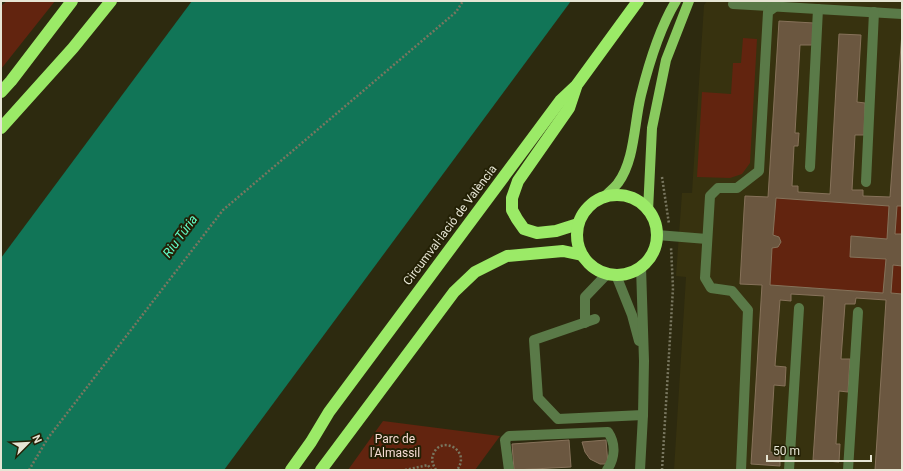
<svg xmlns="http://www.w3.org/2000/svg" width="903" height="471" font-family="Roboto,sans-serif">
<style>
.built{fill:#37320f}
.green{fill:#62240f}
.water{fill:#117557}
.building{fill:#6b5740;stroke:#87725a;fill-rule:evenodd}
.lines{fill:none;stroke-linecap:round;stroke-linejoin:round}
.path{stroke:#797760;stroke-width:2.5;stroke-dasharray:2 2;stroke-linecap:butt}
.minor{stroke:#5a7a48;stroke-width:10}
.major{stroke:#89ca5f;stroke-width:10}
.highway{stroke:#9bea67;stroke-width:12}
.labels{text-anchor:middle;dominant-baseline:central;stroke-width:4;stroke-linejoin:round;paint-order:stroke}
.street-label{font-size:12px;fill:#e6e5d4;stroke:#232005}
.park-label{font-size:12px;fill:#f7ddd5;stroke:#232005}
.water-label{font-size:13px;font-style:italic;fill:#62fdc8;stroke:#232005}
</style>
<rect width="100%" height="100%" fill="#2d2a0f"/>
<!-- built -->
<path class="built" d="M707 1H902V470H674L686 277 676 276 682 193H692L704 5Z"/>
<!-- green -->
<g class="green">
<path d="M7 1H55L1 69V6Z"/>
<path d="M743 38 757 39 750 163 742 174 730 178 697 177 702 92 731 94 733 63H741Z"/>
<path d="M776 198 889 206 887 239 852 237 850 257 886 259 883 293 770 285 772 248 778 247 781 242 779 237 773 235Z"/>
<path d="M897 206H902V234H895Z"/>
<path d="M893 265 902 266V294L891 293Z"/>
<path d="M383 421 500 436 475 470H348Z"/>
</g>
<!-- water -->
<path class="water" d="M192 1H571L224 470H1V258Z"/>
<!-- building -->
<g class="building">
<path d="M779 21 814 23 813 45H800L795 133H799L798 146H794L792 186H798V192L830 194 839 34 861 35 857 102 865 103 864 135H855L852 190H863V196L890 197 902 32V206H897L895 234H902V266L893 265 891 293 902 294V470H875L886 300 856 298 855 304H845L841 359H850L848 392 839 391 836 444H840L839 462 813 460 824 296 791 294V301L780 300 775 366 786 367 785 386 774 385 770 452 780 453V466L751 464 762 285 740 284 744 211 745 196 768 197ZM776 198 889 206 887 239 851 236 850 257 886 259 883 293 770 285 772 248 778 247 781 242 779 237 773 235Z"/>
<path d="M569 440 571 467 514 470 512 444Z"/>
<path d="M606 440 608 464H600L590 459 585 452 582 442Z"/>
</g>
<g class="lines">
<!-- path -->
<g class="path">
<path d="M662 177 669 224"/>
<path d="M29 470 48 438 223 210 456 12 463 1"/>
<path d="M405 470 428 465 431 470"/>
<path d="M436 470C433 465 431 460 433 455 440 434 472 450 457 470"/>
<path d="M662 470 673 288 671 247"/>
</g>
<!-- minor -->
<g class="minor">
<path d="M733 4 902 14"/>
<path d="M810 167 818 9"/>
<path d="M866 182 874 12"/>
<path d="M657 235 707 239"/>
<path d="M616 275 632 315 639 341"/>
<path d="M595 319 534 340 538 398 558 419 643 415"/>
<path d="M585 323V297L607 274"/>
<path d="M509 470 505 440 509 436 608 432C616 444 615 458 607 470"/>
<path d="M640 470 643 415 644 361 641 267"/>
<path d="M741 470 748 310 732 291 711 288 705 278 710 196 718 188H737L759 171 768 12 776 6"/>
<path d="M789 470 799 308"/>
<path d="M848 470 858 312"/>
</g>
<!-- major -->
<g class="major">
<path d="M605 196C609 192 614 188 618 183 635 160 634 123 641 95 649 63 659 29 676 1"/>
<path d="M648 211 652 128 666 60 689 1"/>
</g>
<!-- highway -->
<g class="highway">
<path d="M576 87 569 108 518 181 512 198V210L517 219 524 229 537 233 556 231 578 224"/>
<path d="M1 92 11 81 72 1"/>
<path d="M1 128 73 48 111 1"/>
<circle cx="617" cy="235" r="40"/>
<path d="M291 470 311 442 329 412 560 101 576 86 638 1"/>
<path d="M321 470 454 292 475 272 507 256 563 251 582 255"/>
</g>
</g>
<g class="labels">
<!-- street labels -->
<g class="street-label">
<text transform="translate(450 225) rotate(-53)">Circumval·lació de València</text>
</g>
<!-- park labels -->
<g class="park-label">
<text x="395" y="439">Parc de<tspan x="395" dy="14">l'Almassil</tspan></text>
</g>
<!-- water labels -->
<g class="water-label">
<text transform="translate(180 236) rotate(-54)">Riu Túria</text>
</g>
</g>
<!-- border -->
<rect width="903" height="471" fill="none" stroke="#e6e5d4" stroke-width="4"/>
<!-- north arrow -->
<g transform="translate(28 443) rotate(66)" stroke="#232005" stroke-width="3" paint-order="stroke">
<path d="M0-3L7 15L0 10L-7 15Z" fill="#e6e5d4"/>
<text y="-6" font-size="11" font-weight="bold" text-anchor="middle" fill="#e6e5d4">N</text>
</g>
<!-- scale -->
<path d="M767 455v6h104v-6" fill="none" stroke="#e6e5d4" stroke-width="2"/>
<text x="773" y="455" font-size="12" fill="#e6e5d4" stroke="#232005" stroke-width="3" paint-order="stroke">50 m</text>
</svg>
